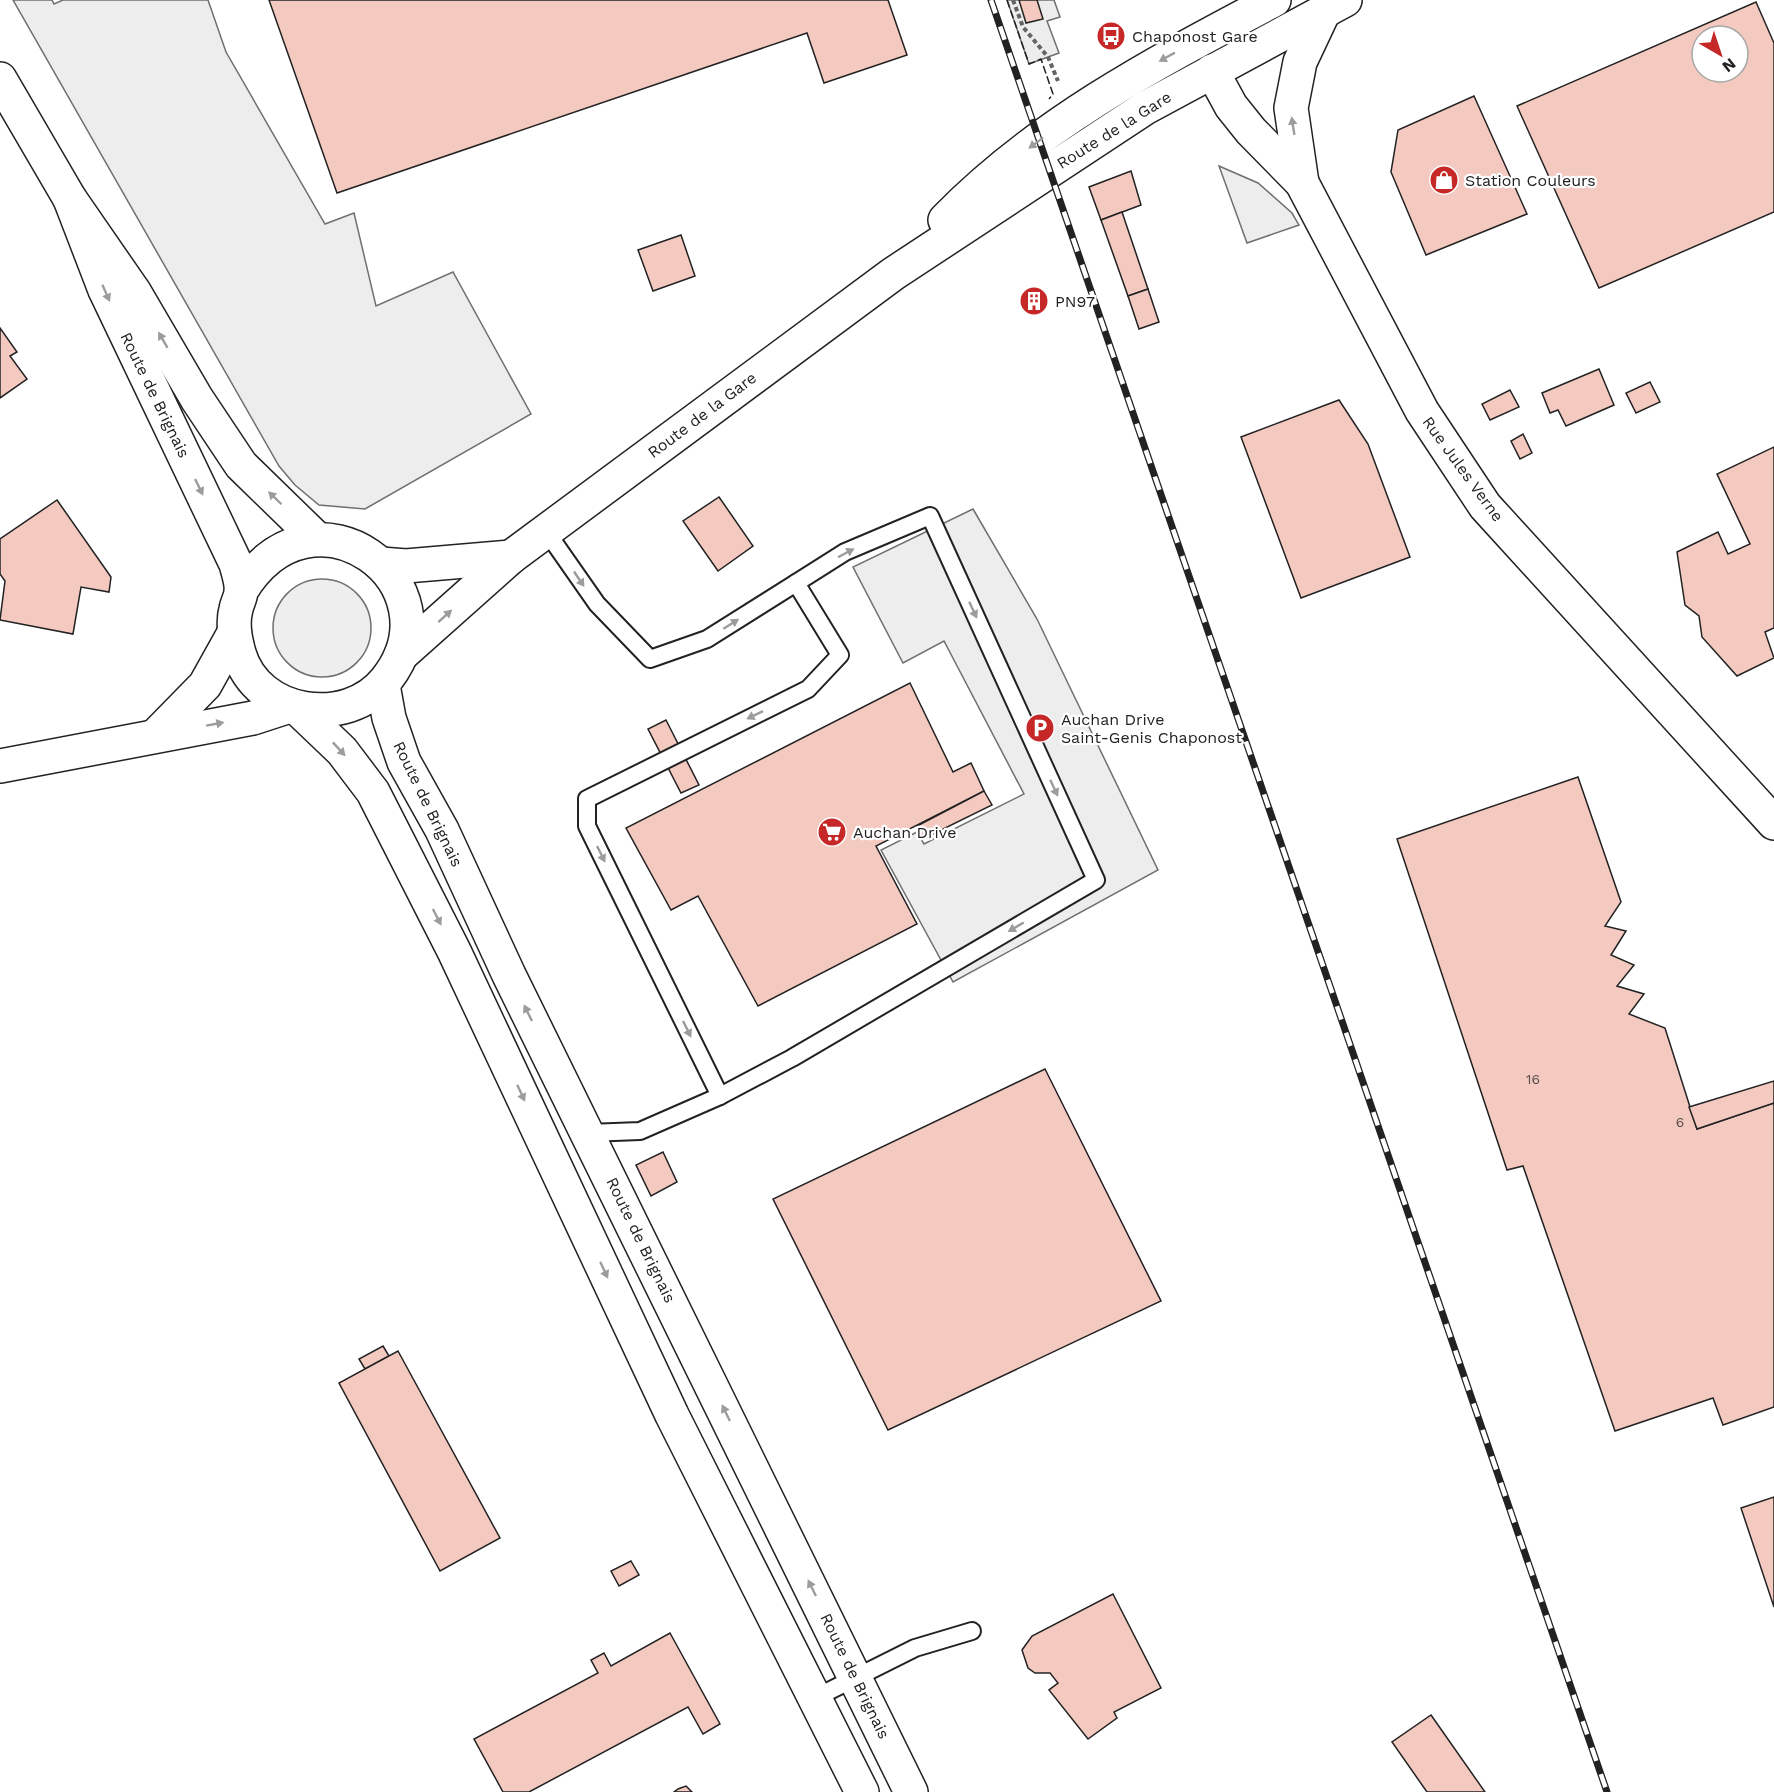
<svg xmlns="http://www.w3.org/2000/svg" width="1774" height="1792" font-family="'Work Sans',sans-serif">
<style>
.green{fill:#eee;stroke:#6f6f6f;stroke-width:1.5}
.parking{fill:#ededed;stroke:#6f6f6f;stroke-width:1.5}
.building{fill:#f3c9c0;stroke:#222;stroke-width:1.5;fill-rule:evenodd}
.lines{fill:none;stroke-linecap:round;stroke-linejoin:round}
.lane-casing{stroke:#222;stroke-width:20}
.street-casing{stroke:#222;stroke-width:36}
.secondary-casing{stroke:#222;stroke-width:36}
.primary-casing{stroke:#222;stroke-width:36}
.path{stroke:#646464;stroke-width:4;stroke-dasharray:4.5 3;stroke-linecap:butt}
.lane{stroke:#fff;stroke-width:16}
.street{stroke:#fff;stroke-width:33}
.secondary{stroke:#fff;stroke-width:33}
.primary{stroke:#fff;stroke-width:33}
.rail-casing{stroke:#222;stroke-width:7}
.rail{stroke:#fff;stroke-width:4.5;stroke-dasharray:14;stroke-linecap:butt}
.fence{stroke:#222;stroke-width:1.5;stroke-dasharray:8 3;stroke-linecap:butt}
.oneway{fill:#9c9c9c}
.labels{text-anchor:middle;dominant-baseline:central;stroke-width:4.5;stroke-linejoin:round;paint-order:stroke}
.number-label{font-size:14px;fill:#564c4a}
.poi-label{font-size:16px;fill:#222;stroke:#fff;text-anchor:start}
.street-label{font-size:16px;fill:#222;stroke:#fff}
</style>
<rect width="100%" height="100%" fill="#fff"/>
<!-- green -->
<circle class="green" cx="322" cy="628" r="49"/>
<!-- parking -->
<g class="parking">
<path d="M13 0H52L54 4 63 0H208L226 52 325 224 354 213 376 306 453 272 531 414 365 509 319 505 295 485 279 466Z"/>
<path d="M1007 0H1054L1060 17 1047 21 1059 53 1029 64Z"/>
<path d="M1219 166 1258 183 1292 213 1299 225 1247 243Z"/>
<path d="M973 509 1037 619 1158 870 953 982 881 850 917 832 924 844 1024 794 944 641 903 663 853 567Z"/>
</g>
<!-- building -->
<g class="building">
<path d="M269 0H888L907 55 824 83 807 33 337 193Z"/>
<path d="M1019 0H1037L1043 19 1026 23Z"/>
<path d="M1756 2 1774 43V212L1599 288 1517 106ZM1702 36H1738V72H1702Z"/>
<path d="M1474 96 1527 214 1426 255 1391 172 1398 130Z"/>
<path d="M1131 171 1141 205 1101 220 1089 187Z"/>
<path d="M1122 212 1148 289 1128 296 1101 220Z"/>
<path d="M681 235 695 276 653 291 638 250Z"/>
<path d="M1148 289 1159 322 1139 329 1128 296Z"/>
<path d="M1038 295 1041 304 1030 308 1027 298Z"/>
<path d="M0 328 17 352 10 356 27 379 0 398Z"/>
<path d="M1599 369 1614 405 1566 426 1558 410 1550 413 1542 393Z"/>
<path d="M1650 382 1660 402 1636 413 1626 393Z"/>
<path d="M1510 390 1519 407 1490 420 1482 404Z"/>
<path d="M1339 400 1368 444 1410 557 1301 598 1241 437Z"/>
<path d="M1523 434 1532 453 1520 459 1511 441Z"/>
<path d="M1774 447V628L1765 632 1774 658 1737 676 1702 637 1699 616 1685 605 1677 552 1718 532 1728 554 1750 544 1717 474Z"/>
<path d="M719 497 753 546 718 571 683 521Z"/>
<path d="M57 500 111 577 109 592 81 587 73 634 0 620 5 581 0 574V539Z"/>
<path d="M910 683 953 772 971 763 984 791 876 846 917 924 758 1006 698 896 671 910 626 828Z"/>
<path d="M666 720 699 785 681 793 648 729Z"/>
<path d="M1578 777 1621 902 1605 926 1626 931 1611 955 1634 965 1617 986 1644 994 1629 1014 1665 1028 1697 1129 1774 1103V1407L1723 1425 1713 1398 1615 1431 1523 1166 1507 1170 1397 839Z"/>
<path d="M984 791 992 805 923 839 917 826Z"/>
<path d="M1045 1069 1161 1301 888 1430 773 1199Z"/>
<path d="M1774 1081V1103L1697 1129 1689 1107Z"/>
<path d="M663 1152 677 1182 651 1196 636 1165Z"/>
<path d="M383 1346 389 1356 365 1369 359 1359Z"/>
<path d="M398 1351 500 1538 440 1571 339 1383Z"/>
<path d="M1774 1497V1607L1741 1508Z"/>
<path d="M631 1561 639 1575 619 1586 611 1571Z"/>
<path d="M1113 1594 1161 1688 1114 1712 1117 1718 1088 1739 1049 1690 1058 1683 1050 1673H1035L1028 1668 1022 1650 1032 1636Z"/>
<path d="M670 1633 720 1724 703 1734 688 1707 529 1792H503L474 1739 598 1673 591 1660 604 1653 611 1666Z"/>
<path d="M1431 1715 1485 1792H1427L1392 1742Z"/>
<path d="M686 1786 692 1792H674L678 1789Z"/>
</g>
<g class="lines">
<!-- lane casing -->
<g class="lane-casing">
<g id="lane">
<path d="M546 531 597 604 650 659 707 639 796 583 840 655 808 689 587 799V826L720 1096 640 1131 588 1133"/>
<path d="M720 1096 792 1058 1096 880 930 516 845 552 796 583"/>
<path d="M815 1698 915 1648 972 1631"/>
</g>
</g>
<!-- street casing -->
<g class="street-casing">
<g id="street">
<path d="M1212 71 1231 106 1251 131 1302 183 1422 411 1485 506 1774 823"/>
<path d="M1302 183 1291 108 1300 62 1324 11"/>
</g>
</g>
<!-- secondary casing -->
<g class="secondary-casing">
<g id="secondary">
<path d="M945 220C1038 124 1157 62 1274 0"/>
<path d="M381 564 406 566 511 557"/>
<path d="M401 655 511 557 893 274 1145 108 1345 0"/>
<path d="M157 734 205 685 234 633"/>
<path d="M0 766 253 718 290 706"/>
</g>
</g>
<!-- primary casing -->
<g class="primary-casing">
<g id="primary">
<path d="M0 79 70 199 135 293 197 399 241 465 317 539"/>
<path d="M70 199 105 290 236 564C238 572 242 583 241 591 241 597 237 603 236 609 232 623 235 639 239 653 257 716 347 729 386 680 462 585 313 472 241 591"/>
<path d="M383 685 389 718 404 762 442 830 509 975 911 1792"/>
<path d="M297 708 342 751 373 792 454 951 672 1415 862 1792"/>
</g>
</g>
<!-- path -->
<path class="path" d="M1013 0 1023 27 1048 57 1058 81"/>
<!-- lane -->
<use href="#lane" class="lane"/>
<!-- street -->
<use href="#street" class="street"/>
<!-- secondary -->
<use href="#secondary" class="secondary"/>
<!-- primary -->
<use href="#primary" class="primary"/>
<!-- rail casing -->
<g class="rail-casing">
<path id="rail" d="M991 0 1607 1792"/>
</g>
<!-- rail -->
<use href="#rail" class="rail"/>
<!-- fence -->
<path class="fence" d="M1007 0 1029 64 1041 59 1053 94 1049 99"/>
</g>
<!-- one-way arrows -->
<defs><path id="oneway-solid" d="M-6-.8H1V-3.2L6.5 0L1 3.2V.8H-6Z" transform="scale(1.5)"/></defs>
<g class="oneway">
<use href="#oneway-solid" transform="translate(1167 57) rotate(151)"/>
<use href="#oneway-solid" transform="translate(1293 126) rotate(-99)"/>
<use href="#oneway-solid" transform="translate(1036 143) rotate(143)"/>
<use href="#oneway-solid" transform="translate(106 293) rotate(66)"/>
<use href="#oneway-solid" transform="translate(163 340) rotate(-120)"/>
<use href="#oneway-solid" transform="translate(199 487) rotate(64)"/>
<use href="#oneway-solid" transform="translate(275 498) rotate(-136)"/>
<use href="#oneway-solid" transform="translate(846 553) rotate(-28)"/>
<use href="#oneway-solid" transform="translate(579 579) rotate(56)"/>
<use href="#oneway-solid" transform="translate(973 610) rotate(65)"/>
<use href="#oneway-solid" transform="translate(445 616) rotate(-42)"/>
<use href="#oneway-solid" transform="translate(731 624) rotate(-32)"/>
<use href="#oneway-solid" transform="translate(755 715) rotate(154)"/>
<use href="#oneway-solid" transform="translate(215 724) rotate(-10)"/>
<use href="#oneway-solid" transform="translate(339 749) rotate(47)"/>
<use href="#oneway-solid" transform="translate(1054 788) rotate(65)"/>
<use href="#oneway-solid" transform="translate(601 854) rotate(64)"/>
<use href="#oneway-solid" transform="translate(437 917) rotate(63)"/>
<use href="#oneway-solid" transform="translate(1016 927) rotate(150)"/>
<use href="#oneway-solid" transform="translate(528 1013) rotate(-116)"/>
<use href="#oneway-solid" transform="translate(687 1029) rotate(64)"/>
<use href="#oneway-solid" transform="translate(521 1093) rotate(65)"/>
<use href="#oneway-solid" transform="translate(604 1270) rotate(65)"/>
<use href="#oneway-solid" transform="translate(726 1413) rotate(-116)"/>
<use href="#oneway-solid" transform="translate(812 1588) rotate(-116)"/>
</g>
<!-- icons -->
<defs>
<g id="bus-disc" transform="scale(1.5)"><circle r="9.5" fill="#c62828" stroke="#fff"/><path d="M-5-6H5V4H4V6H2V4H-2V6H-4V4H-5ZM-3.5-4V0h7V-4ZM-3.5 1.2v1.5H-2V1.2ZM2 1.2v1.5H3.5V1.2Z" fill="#fff"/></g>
<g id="shop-disc" transform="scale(1.5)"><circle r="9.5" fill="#c62828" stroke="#fff"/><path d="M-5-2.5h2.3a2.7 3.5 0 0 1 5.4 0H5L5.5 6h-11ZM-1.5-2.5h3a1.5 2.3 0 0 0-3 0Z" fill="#fff"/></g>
<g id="building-disc" transform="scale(1.5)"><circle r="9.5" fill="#c62828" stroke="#fff"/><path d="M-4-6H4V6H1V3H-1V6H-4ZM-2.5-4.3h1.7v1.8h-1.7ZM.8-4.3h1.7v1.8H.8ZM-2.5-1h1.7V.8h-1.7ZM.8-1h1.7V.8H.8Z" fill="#fff"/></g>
<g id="parking-disc" transform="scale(1.5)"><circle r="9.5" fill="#c62828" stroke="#fff"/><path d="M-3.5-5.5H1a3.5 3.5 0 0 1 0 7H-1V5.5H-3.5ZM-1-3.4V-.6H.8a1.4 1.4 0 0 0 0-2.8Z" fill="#fff"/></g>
<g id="supermarket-disc" transform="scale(1.5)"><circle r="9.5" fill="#c62828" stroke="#fff"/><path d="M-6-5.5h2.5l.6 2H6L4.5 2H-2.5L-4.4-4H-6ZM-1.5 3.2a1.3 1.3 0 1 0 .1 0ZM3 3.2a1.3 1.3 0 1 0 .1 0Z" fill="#fff"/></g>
</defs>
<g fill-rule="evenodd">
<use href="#bus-disc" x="1111" y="36"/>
<use href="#shop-disc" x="1444" y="180"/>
<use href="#building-disc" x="1034" y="301"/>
<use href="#parking-disc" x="1040" y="728"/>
<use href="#supermarket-disc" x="832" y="832"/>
</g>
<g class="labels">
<!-- number labels -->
<g class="number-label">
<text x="1533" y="1079">16</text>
<text x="1680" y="1122">6</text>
</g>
<!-- poi labels -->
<g class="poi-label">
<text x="1132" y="36">Chaponost Gare</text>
<text x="1465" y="180">Station Couleurs</text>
<text x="1055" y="301">PN97</text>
<text x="1061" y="719">Auchan Drive<tspan x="1061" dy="18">Saint-Genis Chaponost</tspan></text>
<text x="853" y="832">Auchan Drive</text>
</g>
<!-- street labels -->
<g class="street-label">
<text transform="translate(1114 130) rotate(-32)">Route de la Gare</text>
<text transform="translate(155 395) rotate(64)">Route de Brignais</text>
<text transform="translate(702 415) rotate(-37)">Route de la Gare</text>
<text transform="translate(1463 469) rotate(54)">Rue Jules Verne</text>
<text transform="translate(428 804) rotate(64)">Route de Brignais</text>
<text transform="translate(641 1240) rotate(64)">Route de Brignais</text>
<text transform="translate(855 1676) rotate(64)">Route de Brignais</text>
</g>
</g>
<!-- north arrow -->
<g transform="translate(1720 54) rotate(141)"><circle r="28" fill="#ffffff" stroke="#a7a7a7" stroke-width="1.5"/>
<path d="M0-4.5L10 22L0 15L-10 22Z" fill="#c62828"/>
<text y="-9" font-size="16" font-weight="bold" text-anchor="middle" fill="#222222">N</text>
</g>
</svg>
